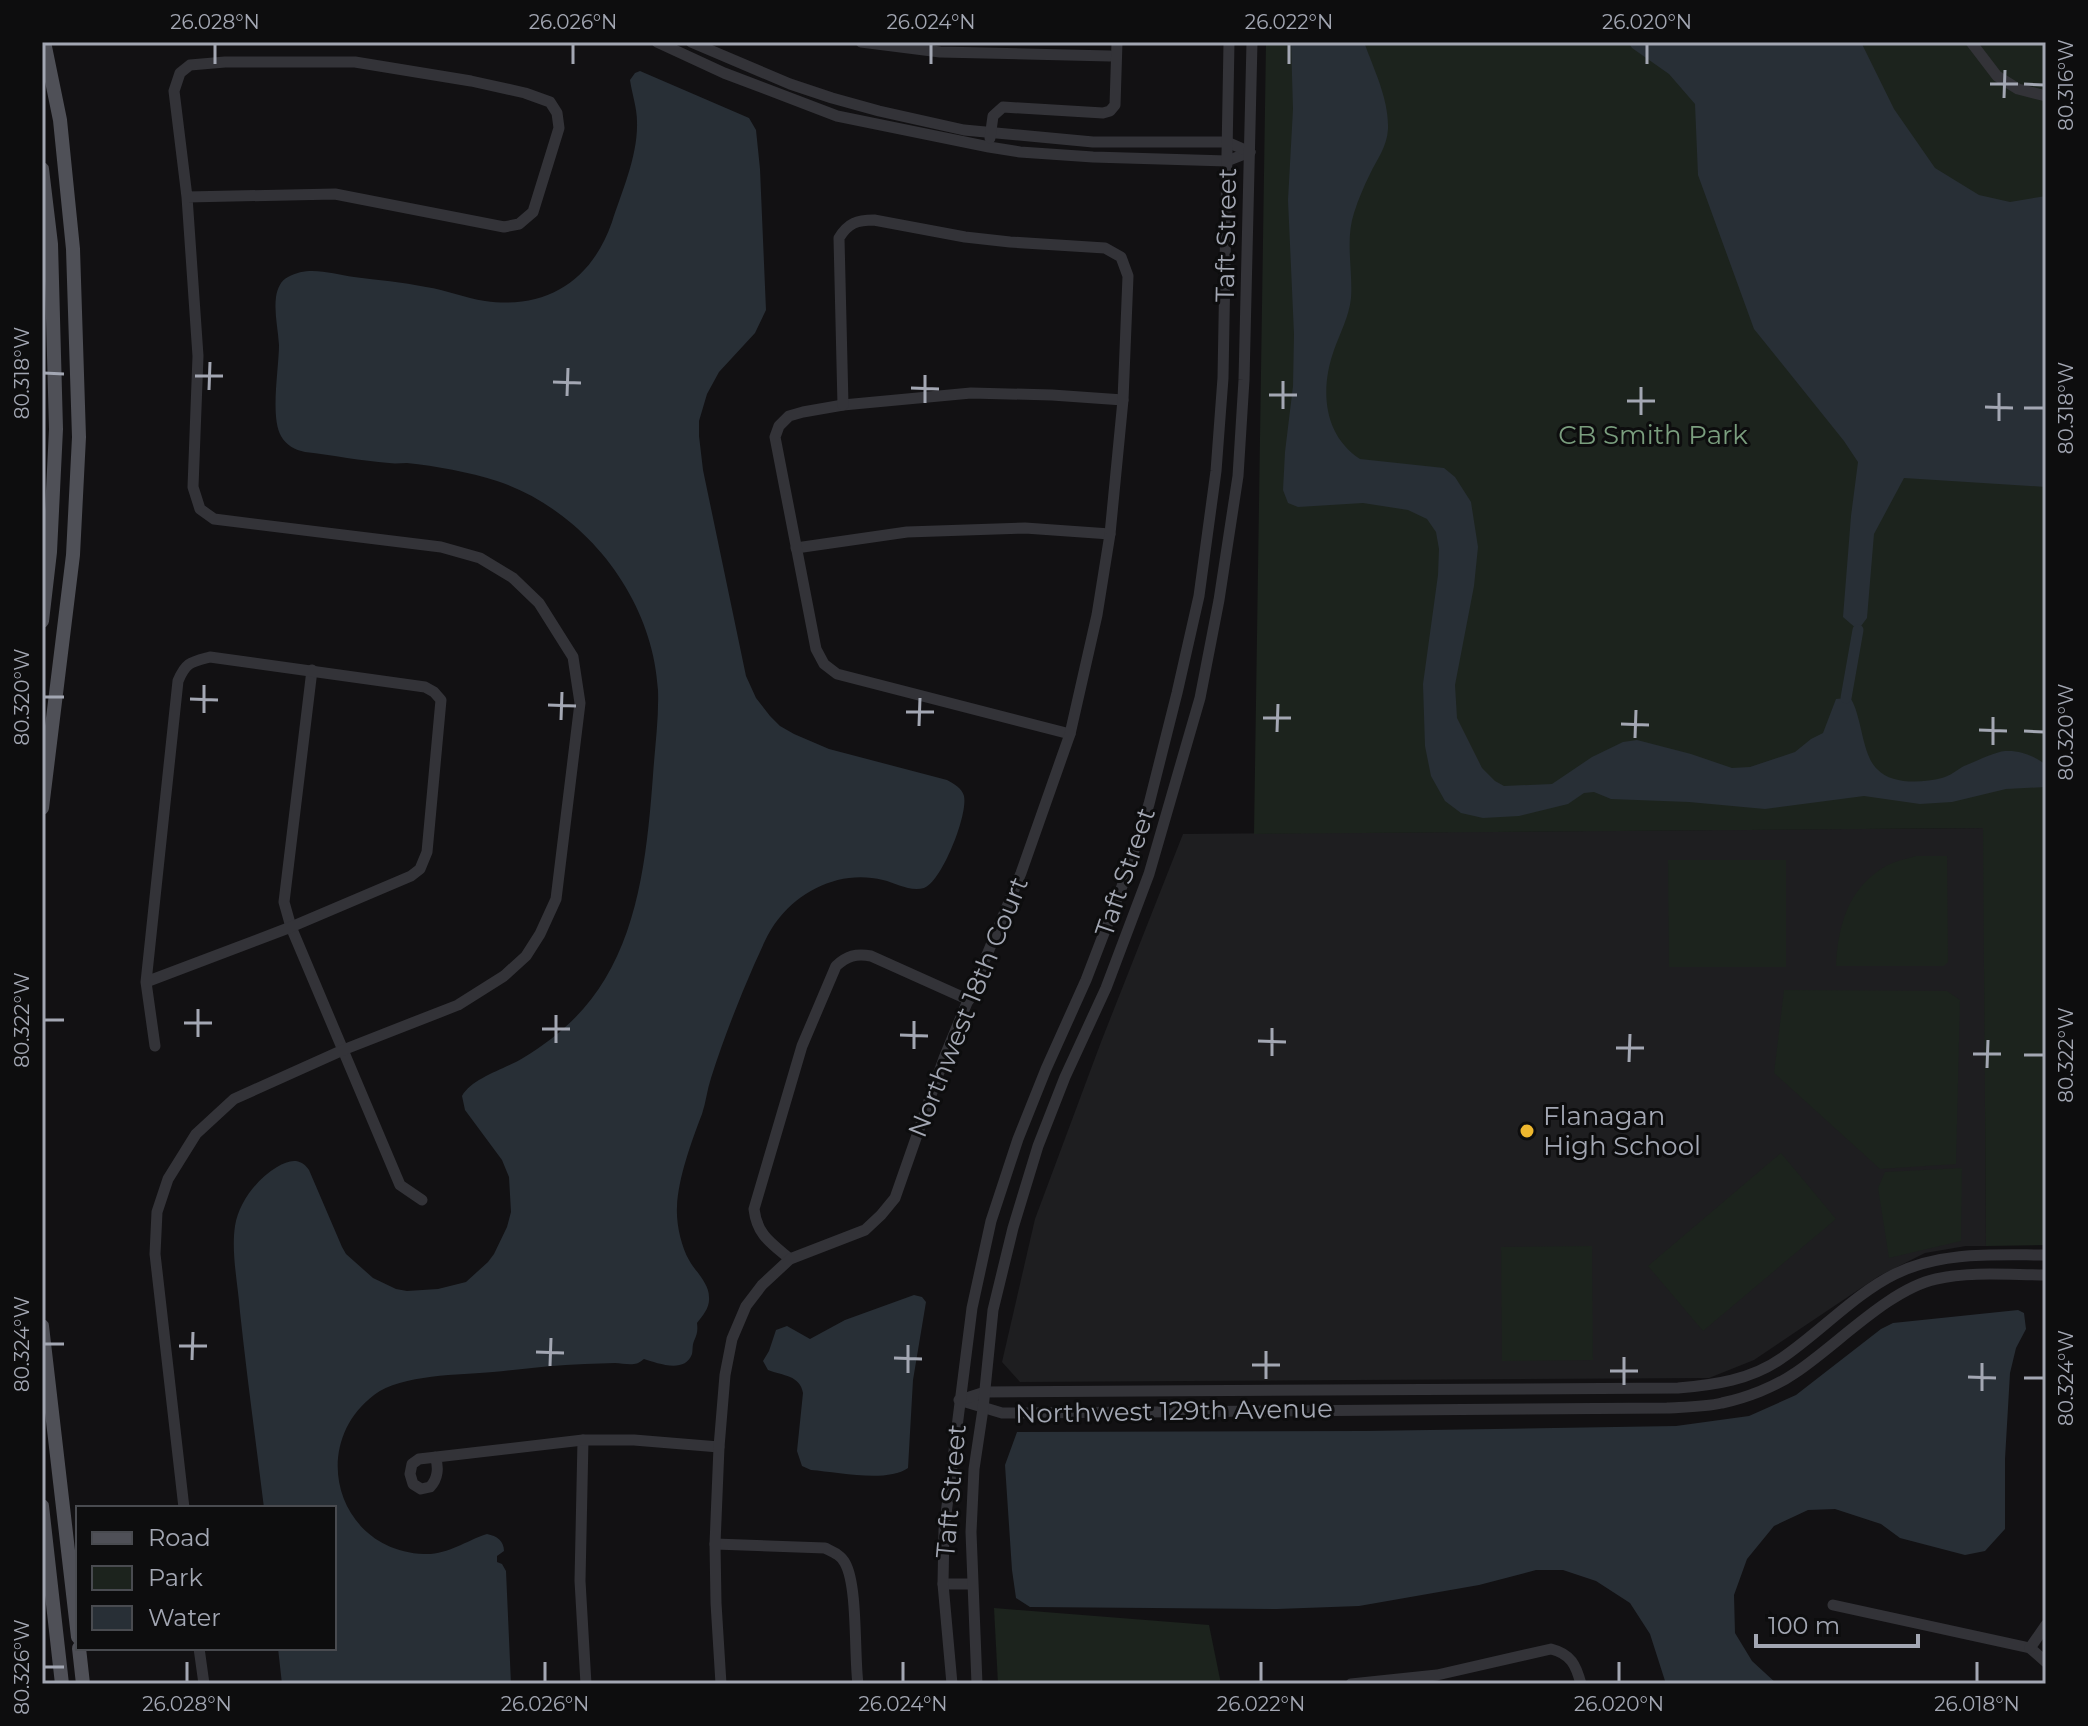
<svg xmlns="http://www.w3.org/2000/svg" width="2088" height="1726" font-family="Montserrat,sans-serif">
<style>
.built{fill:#1e1e20}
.green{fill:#1c231d}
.water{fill:#282f36}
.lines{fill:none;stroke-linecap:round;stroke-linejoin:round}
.canal{stroke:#282f36;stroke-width:11}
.minor{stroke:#333338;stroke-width:11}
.major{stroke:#4f5057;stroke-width:14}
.ticks{fill:none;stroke:#a3a7b3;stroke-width:3}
.poi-dot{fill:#eeb72e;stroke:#0d0d0e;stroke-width:3}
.labels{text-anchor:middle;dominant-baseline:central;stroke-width:6;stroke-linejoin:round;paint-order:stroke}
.street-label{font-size:26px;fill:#a3a7b3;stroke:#0d0d0e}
.park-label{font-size:26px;fill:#7a9e7e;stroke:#0d0d0e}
.poi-label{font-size:26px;fill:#a3a7b3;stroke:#0d0d0e;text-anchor:start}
.neatline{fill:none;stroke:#a3a7b3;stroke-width:3}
.ticks-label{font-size:20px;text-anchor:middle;fill:#a3a7b3}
</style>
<rect width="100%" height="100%" fill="#121113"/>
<!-- built -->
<path class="built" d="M1984 828 1986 1246H1966L1925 1253 1879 1276 1754 1360 1709 1378 1020 1382 1002 1362 1035 1219 1101 1042 1183 834Z"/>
<!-- green -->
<g class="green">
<path d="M1266 42H2046V1245L1986 1246 1983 828 1254 834Z"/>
<path d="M1916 856H1947L1948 962 1944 966H1836C1838 925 1848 888 1886 866 1895 861 1906 859 1916 856Z"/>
<path d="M1668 860H1786V967H1669Z"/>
<path d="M1784 990 1947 991 1960 1000 1956 1164 1880 1169 1774 1073Z"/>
<path d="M1781 1153 1836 1219 1703 1331 1648 1266Z"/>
<path d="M1962 1168 1961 1241 1889 1258 1878 1188 1885 1172Z"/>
<path d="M1592 1246 1593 1360 1502 1361 1501 1247Z"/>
<path d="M994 1608 1209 1625 1221 1684H998Z"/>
</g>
<!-- water -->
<g class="water">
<path d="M1291 42H1364C1374 70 1389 99 1388 129 1387 147 1377 159 1370 174 1364 186 1358 200 1354 213 1345 240 1353 271 1351 298 1349 317 1340 333 1334 350 1320 389 1323 435 1360 459L1444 468 1455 477 1471 502 1478 547 1474 586 1455 685 1457 718 1482 768 1495 781 1504 786 1552 784 1592 757 1623 742 1637 740 1691 754 1732 768 1750 767 1795 752 1811 739 1823 733 1836 699 1846 698 1851 699C1862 717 1862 755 1877 769 1892 785 1922 783 1942 778 1950 776 1957 770 1964 766 1974 762 1995 752 2005 751 2021 750 2034 756 2046 765V787L2006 789 1952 802 1920 804 1864 796 1765 809 1689 802 1611 799 1594 792 1584 793 1568 804 1519 816 1483 818 1461 813 1445 801 1431 776 1425 746 1423 684 1438 575 1439 549 1436 532 1427 519 1408 510 1363 503 1298 507 1288 503 1283 490 1285 452 1293 386 1294 334 1288 200 1293 109Z"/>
<path d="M1628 42H1861L1894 109 1935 168 1979 195 2010 202 2046 196V487L1904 478 1874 534 1867 618 1858 630 1843 617 1851 516 1858 462 1844 441 1754 329 1698 175 1695 104 1669 74 1632 48Z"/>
<path d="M640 71 749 118 756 130 760 169 766 310 755 333 719 372 707 394 699 421V436L703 470 746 676 756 698 770 716 780 726 794 734 829 749 947 780C954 784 962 788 964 796 968 815 942 881 924 888 910 892 896 883 883 880 845 870 804 887 780 917 768 931 762 948 754 965 738 1002 723 1040 711 1078 707 1090 706 1102 702 1114 692 1140 678 1178 677 1207 676 1223 681 1246 689 1260 695 1271 709 1283 709 1297 710 1308 703 1315 697 1323 698 1331 697 1334 694 1341 692 1346 693 1350 692 1354 685 1374 657 1363 644 1359 641 1361 638 1364 634 1364 628 1365 621 1363 615 1363 605 1363 595 1364 585 1364 554 1365 524 1369 493 1372 460 1375 402 1374 374 1395 307 1446 338 1551 424 1554 448 1555 465 1541 487 1534 497 1536 504 1541 504 1551L497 1556V1562L502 1564 506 1571 511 1684H282L278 1648H334V1508H264C256 1443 247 1377 240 1312 238 1284 231 1253 235 1226 239 1202 257 1179 277 1167 289 1160 300 1157 309 1170L342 1247 346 1254 373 1278 396 1289 407 1291 438 1289 466 1282 488 1262 494 1254 507 1227 511 1212 509 1177 502 1160 465 1110 462 1096C472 1078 505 1069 523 1058 556 1038 585 1013 605 979 641 920 648 842 653 775 655 746 659 718 658 690 653 597 584 510 497 481 469 472 436 466 407 463 401 463 395 464 389 463 361 461 333 455 305 452 295 450 286 445 281 436 270 417 279 368 279 345 278 329 274 313 276 297 277 289 281 280 288 277 309 265 332 274 354 277 378 280 402 282 426 287 446 290 465 298 485 301 547 310 592 280 612 222 622 191 638 156 637 122 637 108 632 94 630 80L635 73Z"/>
<path d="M914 1295 922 1297 926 1302 913 1380 908 1468C887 1483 837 1472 811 1470L802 1466 797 1451 803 1393C800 1375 783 1376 768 1370L763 1361 769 1351 776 1330 787 1326 810 1339 845 1320Z"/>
<path d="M2018 1310 2024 1313 2026 1329 2016 1348 2010 1373 2005 1459V1529L1985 1551 1965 1555 1900 1538 1881 1524 1835 1509 1808 1510 1774 1526 1747 1559 1734 1595 1735 1633 1752 1661 1777 1684H1666L1650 1634 1630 1603 1596 1581 1563 1570H1536L1479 1585 1359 1606 1277 1609 1030 1607 1016 1598 1012 1570 1005 1465 1017 1432 1365 1431 1676 1426 1749 1416 1796 1395 1881 1329 1893 1323Z"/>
</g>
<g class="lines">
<!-- canal -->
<path class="canal" d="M1846 698 1858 630"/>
<!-- minor -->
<g class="minor">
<path d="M657 42 724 73 837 116 989 147 1020 152 1093 157 1227 161 1250 152"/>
<path d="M691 42 790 84 832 98 879 111 964 130 1093 142H1227L1250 152"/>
<path d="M861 42 940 52 1110 56"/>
<path d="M1971 42 1997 76 2018 89 2046 96"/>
<path d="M990 138 993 116 1003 107 1103 113 1110 111 1115 105 1117 42"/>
<path d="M796 548 907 532 1025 528 1110 534"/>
<path d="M312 670 284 902 291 927 400 1185 422 1200"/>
<path d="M1070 734 837 674 824 664 816 649 775 437 779 426 789 416 803 412 843 405 971 393 1052 395 1123 400"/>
<path d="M146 982 291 927 411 876 420 869 427 852 441 700 434 692 425 687 210 657C191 662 186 662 178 681L146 982 155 1046"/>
<path d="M790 1259C771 1243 757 1235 754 1209L802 1046 836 966C847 956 856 953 871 956L969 1000"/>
<path d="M959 1400 1002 1413 1667 1408C1685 1407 1705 1407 1722 1403 1746 1398 1775 1387 1795 1373 1836 1346 1889 1289 1936 1279 1971 1271 2011 1275 2046 1275"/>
<path d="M960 1400 985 1392 1678 1388C1714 1385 1751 1380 1782 1358 1819 1333 1856 1293 1895 1274 1942 1251 1996 1255 2046 1255"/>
<path d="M583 1440 580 1581 586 1684"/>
<path d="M435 1457C439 1467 438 1479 430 1487L421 1489 413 1484 410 1474 412 1464 419 1459 583 1440H634L719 1447"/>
<path d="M184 1508 155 1254 157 1212 168 1179 196 1134 234 1099 343 1050 458 1005 504 976 526 956 540 934 556 899 580 703 573 657 539 603 513 578 480 558 441 547 214 519 200 509 193 487 198 356 187 197 174 91 180 73 190 65 225 62H355L471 81 525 93 550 102 557 113 559 128 533 212 519 224 504 227 335 194 187 197"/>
<path d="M715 1544 825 1548C833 1552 841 1555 845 1563 858 1586 854 1654 858 1684"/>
<path d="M943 1584H972"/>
<path d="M1833 1605 2030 1648 2046 1662"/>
<path d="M199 1648 204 1684"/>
<path d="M2030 1648 2046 1625"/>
<path d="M721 1684 716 1603 715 1544 719 1447 725 1375 732 1339 746 1306 762 1285 790 1259 865 1230 881 1215 895 1198 944 1058 1021 873 1070 734 1097 615 1110 534 1123 400 1128 276 1121 257 1105 248 1010 242 965 237 874 220C857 220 848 223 839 238L843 405"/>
<path d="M952 1684 943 1584 944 1530 972 1308 991 1221 1018 1139 1046 1069 1086 980 1124 881 1149 804 1177 693 1199 596 1216 471 1223 378 1229 42"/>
<path d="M977 1684 971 1532 974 1469 983 1409 993 1310 1013 1228 1038 1146 1065 1077 1106 988 1149 874 1200 698 1219 600 1238 476 1244 380 1252 42"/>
<path d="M1351 1684 1437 1675 1551 1649C1571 1654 1576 1665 1581 1684"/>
</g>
<!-- major -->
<g class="major">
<path d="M42 169 51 244 56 429 50 552 42 621"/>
<path d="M42 808 73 555 79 437 73 249 60 120 44 42"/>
<path d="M42 1326 78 1637"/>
<path d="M42 1506 62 1684"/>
<path d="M79 1648 83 1684"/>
</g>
</g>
<!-- ticks -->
<path class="ticks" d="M215 64V44M573 64V44M931 64V44M1289 64V44M1647 64V44M1990 84H2018M2024 84 2044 85M2004 98 2005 70M44 373 64 374M195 376H223M553 382 581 383M911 388 939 389M209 390 210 362M1269 395H1297M567 396 568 368M1627 401H1655M925 403V375M1985 407 2013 408M2024 408H2044M1283 409V381M1641 415V387M1999 421V393M44 697H64M190 699 218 700M548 705 576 706M906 712H934M204 713V685M1263 718H1291M561 720 562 692M1621 724 1649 725M919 726 920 698M1979 730 2007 731M2024 731 2044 732M1277 732 1278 704M1635 738 1636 710M1993 745V717M44 1020H64M184 1023H212M542 1029H570M900 1035 928 1036M198 1037V1009M1258 1041 1286 1042M556 1043V1015M1616 1048H1644M914 1049V1021M1973 1054H2001M2024 1055H2044M1272 1056V1028M1629 1062 1630 1034M1987 1068 1988 1040M44 1344H64M179 1346H207M536 1352 564 1353M894 1358 922 1359M192 1360 193 1332M1252 1365H1280M550 1366 551 1338M1610 1371H1638M908 1373V1345M1968 1377 1996 1378M2024 1378H2044M1266 1379V1351M1624 1385V1357M1982 1391V1363M44 1667H64M187 1682V1662M545 1682V1662M903 1682V1662M1261 1682V1662M1619 1682V1662M1977 1682V1662"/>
<!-- markers -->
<circle class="poi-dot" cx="1527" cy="1131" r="8"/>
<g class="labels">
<!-- street labels -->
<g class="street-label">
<text transform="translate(1226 235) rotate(-89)">Taft Street</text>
<text transform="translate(1125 872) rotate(-71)">Taft Street</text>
<text transform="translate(968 1007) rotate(-68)">Northwest 18th Court</text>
<text transform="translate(1174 1411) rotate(-1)">Northwest 129th Avenue</text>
<text transform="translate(951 1491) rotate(-85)">Taft Street</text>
</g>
<!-- park labels -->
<g class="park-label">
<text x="1653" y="435">CB Smith Park</text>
</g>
<!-- poi labels -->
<g class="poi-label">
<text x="1543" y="1116">Flanagan<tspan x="1543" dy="30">High School</tspan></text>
</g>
</g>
<!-- border -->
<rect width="2088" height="1726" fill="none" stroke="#0d0d0e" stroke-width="88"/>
<!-- legend -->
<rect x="76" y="1506" width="260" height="144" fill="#0d0d0e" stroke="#494b50" stroke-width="2"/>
<rect x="92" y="1532" width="40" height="12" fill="#4f5057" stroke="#494b50" stroke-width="2"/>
<text x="148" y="1546" font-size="24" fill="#a3a7b3">Road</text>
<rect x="92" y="1566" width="40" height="24" fill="#1c231d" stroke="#494b50" stroke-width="2"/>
<text x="148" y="1586" font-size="24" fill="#a3a7b3">Park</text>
<rect x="92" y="1606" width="40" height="24" fill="#282f36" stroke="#494b50" stroke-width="2"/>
<text x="148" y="1626" font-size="24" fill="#a3a7b3">Water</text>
<!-- scale -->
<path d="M1756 1634v12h162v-12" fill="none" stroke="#a3a7b3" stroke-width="4"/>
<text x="1768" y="1634" font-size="24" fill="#a3a7b3" stroke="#0d0d0e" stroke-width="6" paint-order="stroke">100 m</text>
<rect x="44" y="44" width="2000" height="1638" class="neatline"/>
<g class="ticks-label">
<text x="215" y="29">26.028°N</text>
<text x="573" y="29">26.026°N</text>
<text x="931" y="29">26.024°N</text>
<text x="1289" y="29">26.022°N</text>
<text x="1647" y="29">26.020°N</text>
<text transform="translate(2066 85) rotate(-90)" y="7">80.316°W</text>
<text transform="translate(22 373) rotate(-90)" y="7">80.318°W</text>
<text transform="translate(2066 408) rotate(-90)" y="7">80.318°W</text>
<text transform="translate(22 697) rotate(-90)" y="7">80.320°W</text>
<text transform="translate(2066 732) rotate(-90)" y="7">80.320°W</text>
<text transform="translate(22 1020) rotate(-90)" y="7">80.322°W</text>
<text transform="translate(2066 1055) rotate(-90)" y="7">80.322°W</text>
<text transform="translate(22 1344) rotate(-90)" y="7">80.324°W</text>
<text transform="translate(2066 1378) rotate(-90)" y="7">80.324°W</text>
<text transform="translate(22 1667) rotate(-90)" y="7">80.326°W</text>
<text x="187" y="1711">26.028°N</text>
<text x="545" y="1711">26.026°N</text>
<text x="903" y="1711">26.024°N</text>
<text x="1261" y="1711">26.022°N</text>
<text x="1619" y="1711">26.020°N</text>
<text x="1977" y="1711">26.018°N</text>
</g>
</svg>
